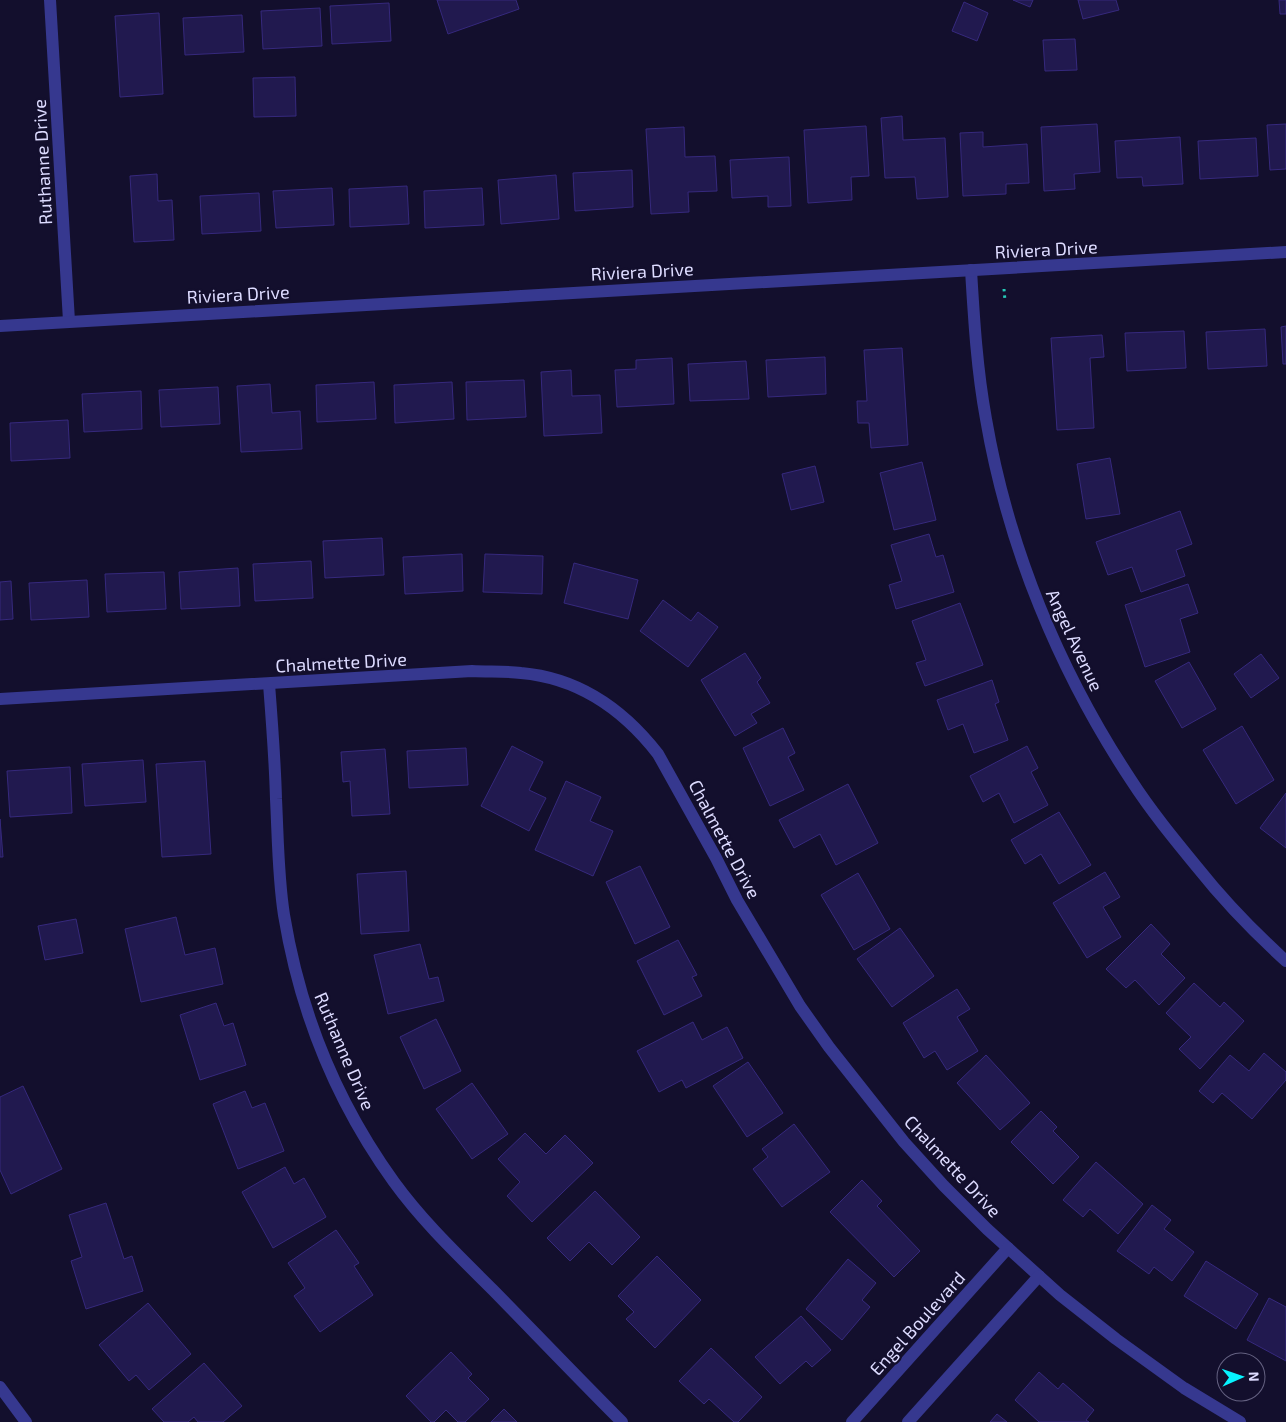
<svg xmlns="http://www.w3.org/2000/svg" width="1286" height="1422" font-family="'Exo 2',sans-serif">
<style>
.building{fill:#21194f;stroke:#36297d}
.lines{fill:none;stroke-linecap:round;stroke-linejoin:round}
.path{stroke:#26c8b6;stroke-width:3;stroke-dasharray:2.5 4;stroke-linecap:butt}
.minor{stroke:#36388f;stroke-width:12}
.tertiary{stroke:#36388f;stroke-width:12}
.labels{text-anchor:middle;dominant-baseline:central;stroke-width:4.5;stroke-linejoin:round;paint-order:stroke}
.street-label{font-size:18px;fill:#dddbff;stroke:#130f2d}
</style>
<rect width="100%" height="100%" fill="#130f2d"/>
<!-- building -->
<g class="building">
<path d="M437 0H516L519 9 448 34Z"/>
<path d="M1013 0H1033L1030 7Z"/>
<path d="M1078 0H1116L1119 10 1083 19Z"/>
<path d="M1279 0H1286V14H1280Z"/>
<path d="M964 2 988 13 977 41 952 31Z"/>
<path d="M389 3 391 41 332 44 330 6Z"/>
<path d="M320 8 322 46 263 49 261 11Z"/>
<path d="M159 13 163 94 120 97 115 16Z"/>
<path d="M242 15 244 52 185 55 183 18Z"/>
<path d="M1075 39 1077 70 1045 71 1043 40Z"/>
<path d="M295 77 296 116 254 117 253 78Z"/>
<path d="M902 116 903 140 945 138 948 197 917 199 915 177 885 178 881 118Z"/>
<path d="M1097 124 1100 172 1074 174 1075 189 1044 191 1041 127Z"/>
<path d="M1286 124V169L1270 170 1267 125Z"/>
<path d="M866 126 869 176 851 177 852 200 808 203 804 130Z"/>
<path d="M684 127 685 157 715 156 717 191 688 192 689 212 651 214 646 129Z"/>
<path d="M983 132V147L1027 144 1029 183 1006 184V194L963 196 960 133Z"/>
<path d="M1180 137 1183 184 1143 186 1142 177 1117 178 1115 141Z"/>
<path d="M1256 138 1258 176 1200 179 1198 141Z"/>
<path d="M789 157 791 206 768 207V196L732 198 730 160Z"/>
<path d="M632 170 633 207 575 211 573 173Z"/>
<path d="M157 174 158 201 172 200 174 240 134 242 130 176Z"/>
<path d="M556 175 559 219 501 224 498 180Z"/>
<path d="M407 186 409 224 350 227 349 189Z"/>
<path d="M332 188 334 225 276 228 273 191Z"/>
<path d="M482 188 484 225 425 228 424 191Z"/>
<path d="M259 193 261 231 202 234 200 196Z"/>
<path d="M1286 326V364H1283L1281 327Z"/>
<path d="M1265 329 1267 366 1208 369 1206 332Z"/>
<path d="M1184 331 1186 368 1127 371 1125 333Z"/>
<path d="M1102 335 1104 357 1090 358 1094 428 1057 430 1051 338Z"/>
<path d="M902 348 908 445 871 448 869 423H858L857 401H867L864 350Z"/>
<path d="M825 357 826 394 768 397 766 360Z"/>
<path d="M672 358 674 404 617 407 615 370 636 369V360Z"/>
<path d="M746 361 749 399 690 401 688 364Z"/>
<path d="M571 370 572 396 600 395 602 433 544 436 541 372Z"/>
<path d="M524 380 526 417 467 420 466 382Z"/>
<path d="M374 382 376 419 317 422 316 385Z"/>
<path d="M452 382 454 419 395 423 394 385Z"/>
<path d="M270 384 272 413 300 411 302 449 241 452 237 386Z"/>
<path d="M218 387 220 424 161 427 159 390Z"/>
<path d="M141 391 142 429 84 432 82 394Z"/>
<path d="M68 420 70 458 11 461 10 423Z"/>
<path d="M1110 458 1120 514 1086 519 1077 464Z"/>
<path d="M922 462 936 520 894 530 880 473Z"/>
<path d="M815 466 824 502 791 510 782 474Z"/>
<path d="M1180 511 1192 544 1176 550 1185 576 1141 592 1132 567 1108 575 1096 542Z"/>
<path d="M929 534 936 557 943 555 954 592 896 609 889 585 902 581 891 545Z"/>
<path d="M382 538 384 575 325 578 323 541Z"/>
<path d="M462 554 463 591 405 594 403 557Z"/>
<path d="M485 554 543 556 542 594 483 592Z"/>
<path d="M311 561 313 598 255 601 253 564Z"/>
<path d="M574 563 638 580 628 619 564 603Z"/>
<path d="M238 568 240 606 181 609 179 572Z"/>
<path d="M164 572 166 609 107 612 105 574Z"/>
<path d="M87 580 89 617 31 620 29 583Z"/>
<path d="M11 581 13 619 0 620V582Z"/>
<path d="M1188 584 1198 613 1180 619 1190 652 1145 667 1125 605Z"/>
<path d="M663 600 691 621 698 612 718 627 688 667 640 631Z"/>
<path d="M960 603 983 665 925 686 916 663 926 660 912 621Z"/>
<path d="M745 653 761 678 757 682 770 703 751 714 757 723 735 736 701 680Z"/>
<path d="M1261 654 1279 678 1251 698 1234 674Z"/>
<path d="M1189 662 1216 709 1182 728 1155 681Z"/>
<path d="M992 680 999 702 995 704 1008 740 974 753 963 724 948 730 937 700Z"/>
<path d="M1242 726 1274 780 1236 804 1203 750Z"/>
<path d="M783 728 795 753 788 757 804 790 770 806 743 748Z"/>
<path d="M512 746 543 762 529 790 546 798 529 831 481 806Z"/>
<path d="M1027 746 1038 768 1031 772 1048 805 1014 823 999 793 983 802 970 776Z"/>
<path d="M466 748 468 785 409 788 407 751Z"/>
<path d="M385 749 390 814 352 816 350 781 343 782 341 752Z"/>
<path d="M143 760 146 802 85 806 82 764Z"/>
<path d="M205 761 211 854 162 857 156 764Z"/>
<path d="M70 767 72 813 10 817 7 771Z"/>
<path d="M566 781 601 797 590 821 613 831 593 876 535 850Z"/>
<path d="M848 784 878 843 836 865 820 834 794 848 779 820Z"/>
<path d="M1286 793V848L1260 828Z"/>
<path d="M1059 812 1091 865 1059 884 1041 854 1025 864 1011 840Z"/>
<path d="M0 819 3 857H0Z"/>
<path d="M640 866 670 927 635 944 606 882Z"/>
<path d="M406 871 409 931 361 934 357 874Z"/>
<path d="M1105 872 1120 897 1103 907 1121 937 1087 958 1053 903Z"/>
<path d="M858 873 890 929 854 950 821 895Z"/>
<path d="M176 917 185 955 215 948 223 984 141 1002 125 929Z"/>
<path d="M76 919 83 953 45 960 38 926Z"/>
<path d="M1151 924 1170 944 1161 954 1185 978 1159 1005 1135 980 1126 988 1106 969Z"/>
<path d="M900 928 934 976 892 1007 857 959Z"/>
<path d="M678 940 697 975 692 977 702 996 664 1015 637 961Z"/>
<path d="M420 944 429 979 438 977 444 1001 388 1014 374 955Z"/>
<path d="M1194 983 1220 1007 1224 1002 1244 1021 1200 1069 1179 1049 1191 1037 1166 1013Z"/>
<path d="M957 989 970 1009 957 1017 978 1051 947 1070 935 1051 924 1058 903 1023Z"/>
<path d="M216 1003 224 1026 233 1023 246 1065 200 1080 180 1015Z"/>
<path d="M436 1019 461 1071 424 1089 400 1037Z"/>
<path d="M693 1022 702 1040 727 1027 743 1058 686 1088 682 1080 659 1092 637 1051Z"/>
<path d="M1264 1053 1286 1072V1080L1252 1119 1222 1093 1213 1103 1199 1091 1230 1055 1249 1071Z"/>
<path d="M986 1055 1030 1103 1000 1130 957 1083Z"/>
<path d="M748 1062 783 1113 747 1137 713 1086Z"/>
<path d="M472 1083 508 1134 472 1159 436 1109Z"/>
<path d="M23 1086 62 1169 11 1194 0 1170V1097Z"/>
<path d="M245 1091 252 1108 265 1103 284 1151 238 1169 213 1104Z"/>
<path d="M1041 1111 1057 1127 1053 1131 1079 1157 1053 1184 1011 1142Z"/>
<path d="M794 1124 830 1172 782 1207 753 1169 768 1157 762 1149Z"/>
<path d="M525 1133 546 1154 565 1135 593 1163 532 1222 507 1196 520 1182 498 1159Z"/>
<path d="M1096 1162 1143 1204 1118 1234 1090 1209 1083 1217 1063 1200Z"/>
<path d="M285 1167 294 1184 304 1178 326 1217 273 1248 242 1192Z"/>
<path d="M862 1180 882 1201 877 1206 920 1251 894 1277 830 1212Z"/>
<path d="M595 1191 640 1237 612 1265 589 1242 570 1261 547 1238Z"/>
<path d="M106 1203 124 1259 132 1256 143 1291 86 1309 71 1261 82 1257 69 1215Z"/>
<path d="M1152 1205 1171 1220 1164 1229 1194 1252 1172 1281 1154 1267 1149 1274 1117 1251Z"/>
<path d="M336 1230 359 1263 354 1266 373 1295 320 1332 294 1296 305 1288 288 1263Z"/>
<path d="M657 1256 701 1300 655 1348 626 1319 634 1312 618 1296Z"/>
<path d="M848 1259 876 1283 862 1300 870 1307 842 1340 806 1309Z"/>
<path d="M1206 1261 1258 1294 1236 1329 1184 1296Z"/>
<path d="M1269 1298 1286 1307V1361L1247 1340Z"/>
<path d="M148 1303 191 1354 149 1390 136 1375 129 1381 99 1345Z"/>
<path d="M801 1316 831 1350 812 1367 806 1361 780 1384 755 1357Z"/>
<path d="M711 1348 762 1397 738 1422H734L709 1399 704 1404 679 1381Z"/>
<path d="M451 1352 472 1374 468 1378 489 1399 465 1422H458L446 1410 434 1422H431L406 1396Z"/>
<path d="M204 1363 242 1406 223 1422H198L194 1417 188 1422H164L152 1409Z"/>
<path d="M1039 1372 1058 1389 1063 1383 1094 1410 1086 1420 1089 1422H1039L1015 1400Z"/>
<path d="M504 1409 517 1422H491Z"/>
<path d="M997 1414 1007 1422H990Z"/>
</g>
<g class="lines">
<!-- path -->
<path class="path" d="M1004 289 1005 301"/>
<!-- minor -->
<g class="minor">
<path d="M50 0 69 321"/>
<path d="M971 270C974 320 977 370 986 419 1008 547 1059 671 1131 780 1151 811 1174 839 1197 867 1224 901 1254 932 1286 961"/>
<path d="M0 326 1286 252"/>
<path d="M269 684C272 722 275 761 276 799 278 838 278 877 284 915 300 1012 337 1103 394 1182 423 1222 459 1256 493 1290 536 1334 578 1378 622 1422"/>
<path d="M0 699 472 671C488 672 505 671 521 673 579 678 623 709 658 754L716 858 737 900 800 1006 829 1047 904 1142 944 1186 987 1229 1060 1295 1116 1339 1184 1388 1240 1422"/>
<path d="M852 1422 1008 1248"/>
<path d="M908 1422 1039 1276"/>
</g>
<!-- tertiary -->
<path class="tertiary" d="M0 1387 26 1422"/>
</g>
<g class="labels">
<!-- street labels -->
<g class="street-label">
<text transform="translate(42 162) rotate(-93)">Ruthanne Drive</text>
<text transform="translate(1046 249) rotate(-3)">Riviera Drive</text>
<text transform="translate(642 271) rotate(-3)">Riviera Drive</text>
<text transform="translate(238 294) rotate(-3)">Riviera Drive</text>
<text transform="translate(1075 640) rotate(65)">Angel Avenue</text>
<text transform="translate(341 662) rotate(-3)">Chalmette Drive</text>
<text transform="translate(725 839) rotate(62)">Chalmette Drive</text>
<text transform="translate(345 1051) rotate(67)">Ruthanne Drive</text>
<text transform="translate(953 1166) rotate(47)">Chalmette Drive</text>
<text transform="translate(917 1323) rotate(-48)">Engel Boulevard</text>
</g>
</g>
<!-- north arrow -->
<g transform="translate(1241 1377) rotate(88)"><circle r="24" fill="#130f2d" stroke="#646181"/>
<path d="M0-4L9 19L0 12L-9 19Z" fill="#07f3ff"/>
<text y="-8" font-size="14" font-weight="bold" text-anchor="middle" fill="#dddbff">N</text>
</g>
</svg>
